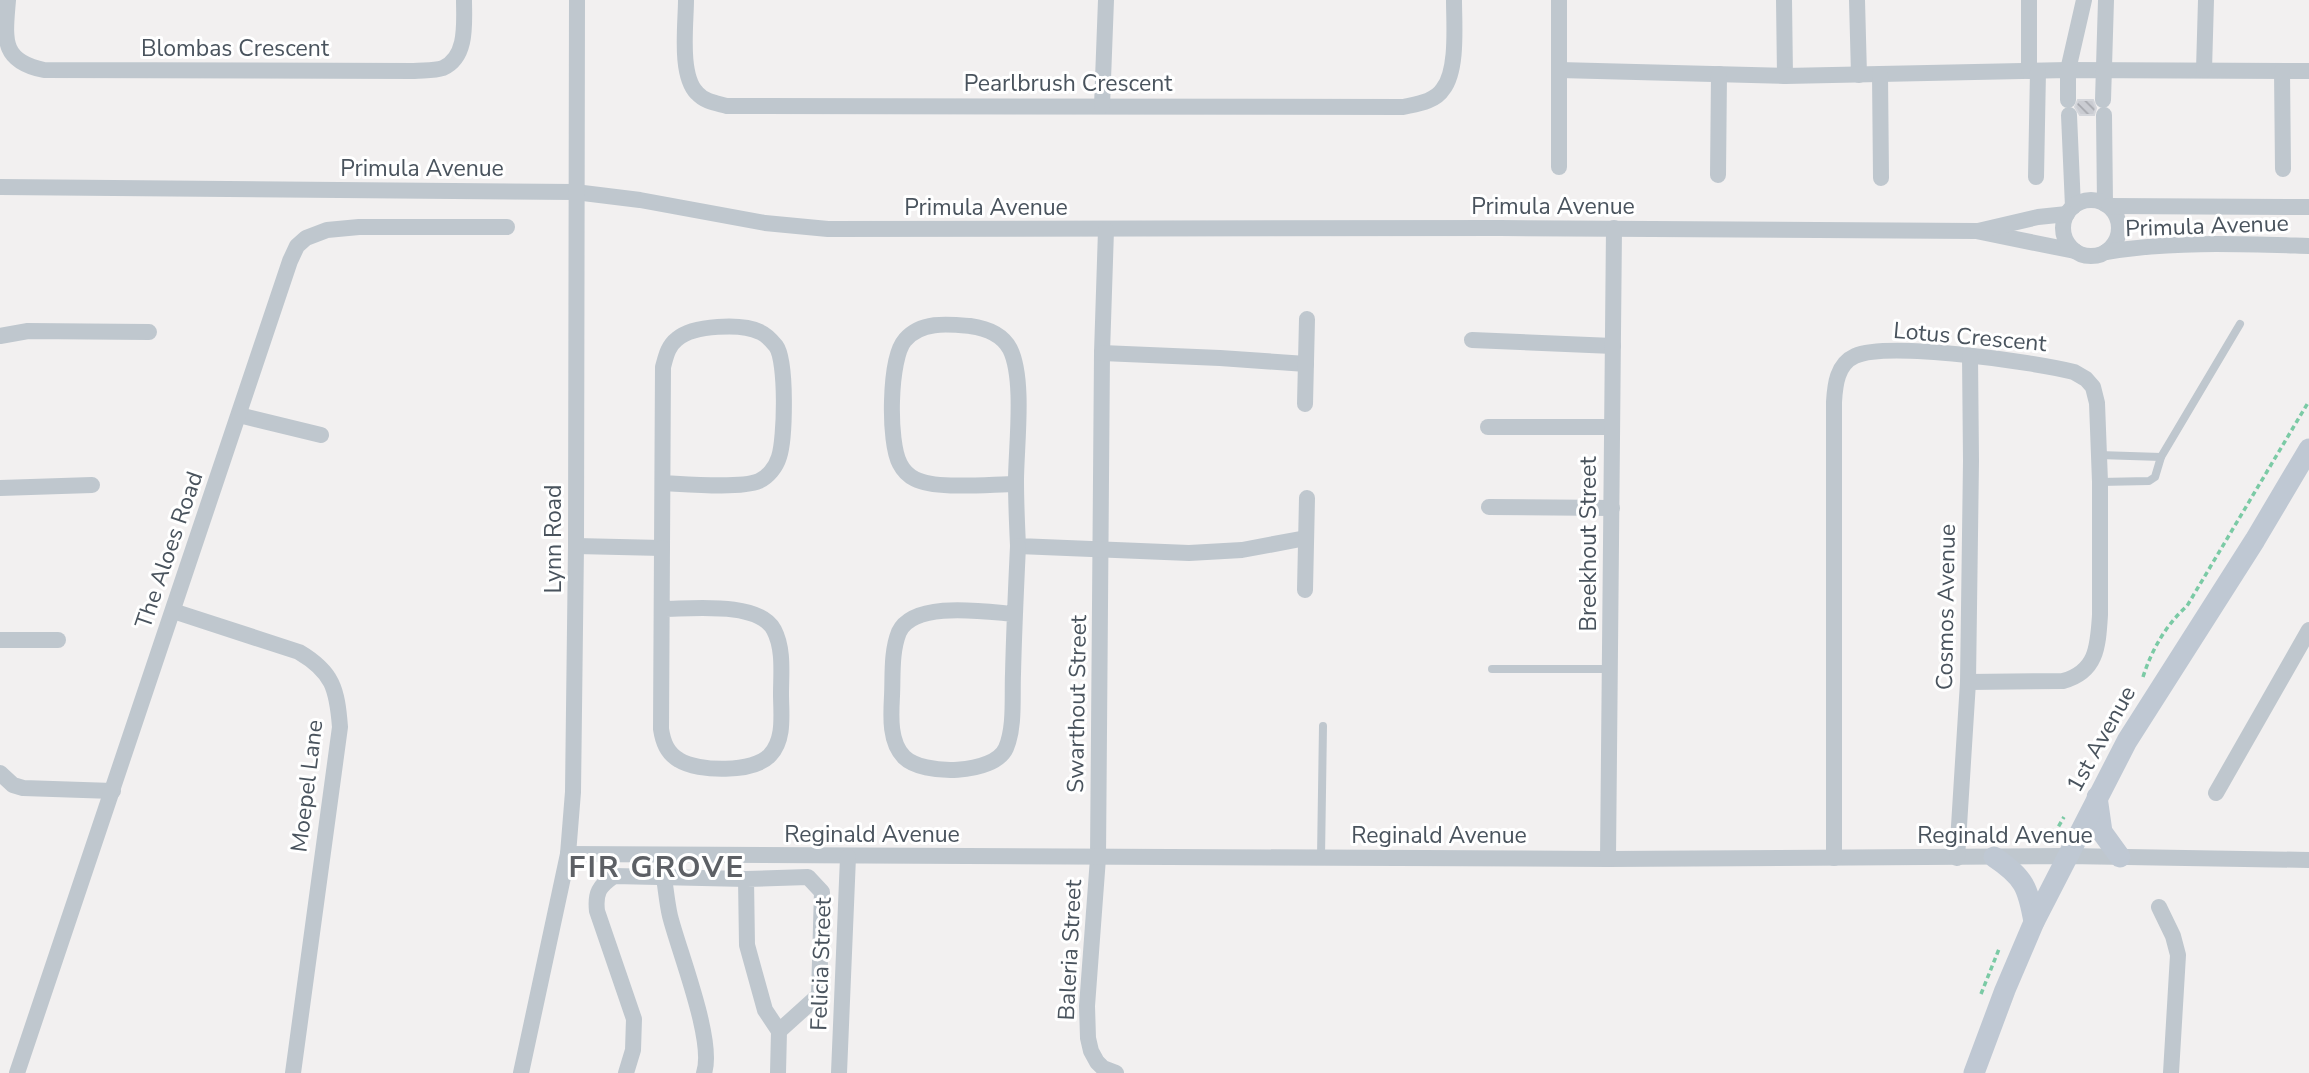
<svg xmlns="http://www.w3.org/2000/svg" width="2309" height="1073" font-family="'Nunito Sans',sans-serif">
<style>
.building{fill:url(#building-back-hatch);stroke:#d4d6db;stroke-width:2}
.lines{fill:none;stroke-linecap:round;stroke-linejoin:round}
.path{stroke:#7bcaa5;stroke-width:3.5;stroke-dasharray:5 3.5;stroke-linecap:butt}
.lane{stroke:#bfc7ce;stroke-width:8}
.street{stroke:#bfc7ce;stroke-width:16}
.secondary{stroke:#bfc8d3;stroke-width:21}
.labels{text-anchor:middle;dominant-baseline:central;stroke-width:6;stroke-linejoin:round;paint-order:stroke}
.street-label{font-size:23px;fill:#49535d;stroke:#fff}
.district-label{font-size:30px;font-weight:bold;letter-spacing:2px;fill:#5d6065;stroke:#fff}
</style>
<defs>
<pattern id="building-back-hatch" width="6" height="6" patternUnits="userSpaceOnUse" patternTransform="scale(1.75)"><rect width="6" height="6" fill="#caccd2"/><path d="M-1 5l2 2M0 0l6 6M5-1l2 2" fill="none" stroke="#a6a8ae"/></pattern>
</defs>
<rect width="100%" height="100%" fill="#f2f0f0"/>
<!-- building -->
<path class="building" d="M2078 100H2093L2096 108 2094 115H2080L2075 107Z"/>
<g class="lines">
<!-- path -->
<g class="path">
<path d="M2143 677C2152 649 2166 625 2187 606L2309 401"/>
<path d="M2050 841 2064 817"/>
<path d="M1981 994 1999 949"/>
</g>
<!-- lane -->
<g class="lane">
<path d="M2099 455 2161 457 2240 324"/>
<path d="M2100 482 2149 481 2155 477 2161 457"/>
<path d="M1492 669H1610"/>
<path d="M1321 857 1323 726"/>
</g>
<!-- street -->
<g class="street">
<path d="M8 0C5 38 0 61 44 70L414 71C423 70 434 71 443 68 468 57 464 22 464 0"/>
<path d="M686 0C686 24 679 75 697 93 705 102 716 103 727 106L1403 107C1416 104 1435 102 1443 89 1458 70 1454 24 1454 0"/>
<path d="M1784 0 1785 76"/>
<path d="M1857 0 1859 75"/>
<path d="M1559 70 1785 76 2068 70 2309 71"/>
<path d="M2204 70 2206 0"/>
<path d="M2029 71V0"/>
<path d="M2282 71 2283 169"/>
<path d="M1880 74 1881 178"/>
<path d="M2068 100V70L2084 0"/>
<path d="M2103 100 2106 0"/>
<path d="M1102 106 1106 0"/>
<path d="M2069 115 2073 207"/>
<path d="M2104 115 2105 204"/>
<path d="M1559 167V0"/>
<path d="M1718 175 1719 74"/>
<path d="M2036 177 2038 71"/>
<path d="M0 187 575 192 640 200 765 223 828 229 1500 228 1976 231 2075 251"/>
<circle cx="2091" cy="228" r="28"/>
<path d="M2109 206 2309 207"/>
<path d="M1106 230 1102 353 1098 858 1087 1006 1088 1038 1091 1051 1097 1062 1103 1068 1116 1073"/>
<path d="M1978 231 2038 217 2067 214"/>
<path d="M2106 252C2173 241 2241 244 2309 246"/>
<path d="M0 336 28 331 149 332"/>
<path d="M1472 340 1613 346"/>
<path d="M1102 353 1220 358 1306 364"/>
<path d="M1305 404 1307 319"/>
<path d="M239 415 321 435"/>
<path d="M1488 427H1612"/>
<path d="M1016 484C991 484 936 490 915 479 909 476 903 470 900 464 888 443 889 358 905 340 921 321 948 324 970 326 985 328 1002 334 1010 349 1025 379 1016 447 1016 481 1016 503 1017 524 1018 546L1189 553 1242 550 1306 538"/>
<path d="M0 488 92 485"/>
<path d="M1489 507 1612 508"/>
<path d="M576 546 662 548 663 367C666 356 668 346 677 339 693 325 742 323 760 332 767 335 772 341 776 346 787 361 785 439 779 457 776 467 768 477 759 481 741 489 685 484 663 483"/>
<path d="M662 548 661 729C663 742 667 753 679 760 698 772 754 773 770 755 785 739 781 714 781 694 781 674 784 649 774 630 759 601 691 609 663 609"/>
<path d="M1305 590 1307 498"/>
<path d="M173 611 299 652C333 672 337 689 340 727L293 1073"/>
<path d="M1015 614C987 612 914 600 899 632 891 652 893 675 892 696 891 715 889 742 904 757 923 776 994 775 1006 748 1015 727 1012 697 1013 674 1014 631 1016 588 1018 546"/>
<path d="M0 640H58"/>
<path d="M0 773 13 785 23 788 113 791"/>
<path d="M2216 793 2309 630"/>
<path d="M568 854 1608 859 2068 856 2309 860"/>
<path d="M1834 858V402C1835 385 1837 364 1855 356 1889 341 2034 362 2074 372L2086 379 2093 387 2097 403 2100 482V615C2098 646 2097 672 2063 681L1968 682"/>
<path d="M1957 858 1968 682 1971 461 1970 356"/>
<path d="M1608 859 1614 228"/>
<path d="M664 878C666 890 667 903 670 916 679 952 715 1041 704 1073"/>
<path d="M2159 907 2173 936 2178 955 2171 1073"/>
<path d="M17 1073 290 261 297 246 306 238 327 230 359 227H507"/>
<path d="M521 1073 568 854 573 792 576 546 577 0"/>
<path d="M626 1073 633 1050 634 1019 597 911C595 893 599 886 614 876L746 879"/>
<path d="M778 1073 779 1031 765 1010 747 945 746 879 808 877 822 892 819 995 779 1031"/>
<path d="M839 1073 848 857"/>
</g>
<!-- secondary -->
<g class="secondary">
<path d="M2097 797 2102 832 2120 857"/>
<path d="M1994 857C2024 877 2028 887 2034 922"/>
<path d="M1974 1073 2005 990 2034 922 2127 741 2255 540 2309 449"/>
</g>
</g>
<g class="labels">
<!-- street labels -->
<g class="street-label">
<text x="235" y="48">Blombas Crescent</text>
<text x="1068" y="83">Pearlbrush Crescent</text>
<text x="422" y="168">Primula Avenue</text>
<text x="1553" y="206">Primula Avenue</text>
<text x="986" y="207">Primula Avenue</text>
<text transform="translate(2207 226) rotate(-2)">Primula Avenue</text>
<text transform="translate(1970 337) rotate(5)">Lotus Crescent</text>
<text transform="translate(553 539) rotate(-90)">Lynn Road</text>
<text transform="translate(1588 544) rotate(-90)">Breekhout Street</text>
<text transform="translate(169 550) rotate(-71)">The Aloes Road</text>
<text transform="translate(1946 607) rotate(-89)">Cosmos Avenue</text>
<text transform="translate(1077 704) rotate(-89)">Swarthout Street</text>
<text transform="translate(2101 739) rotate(-61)">1st Avenue</text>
<text transform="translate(307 786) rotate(-83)">Moepel Lane</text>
<text x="872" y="834">Reginald Avenue</text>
<text x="1439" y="835">Reginald Avenue</text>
<text x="2005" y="835">Reginald Avenue</text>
<text transform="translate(1070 950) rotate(-87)">Baleria Street</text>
<text transform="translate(821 964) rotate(-88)">Felicia Street</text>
</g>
<!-- district labels -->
<g class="district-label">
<text x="657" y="867">FIR GROVE</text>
</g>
</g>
</svg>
